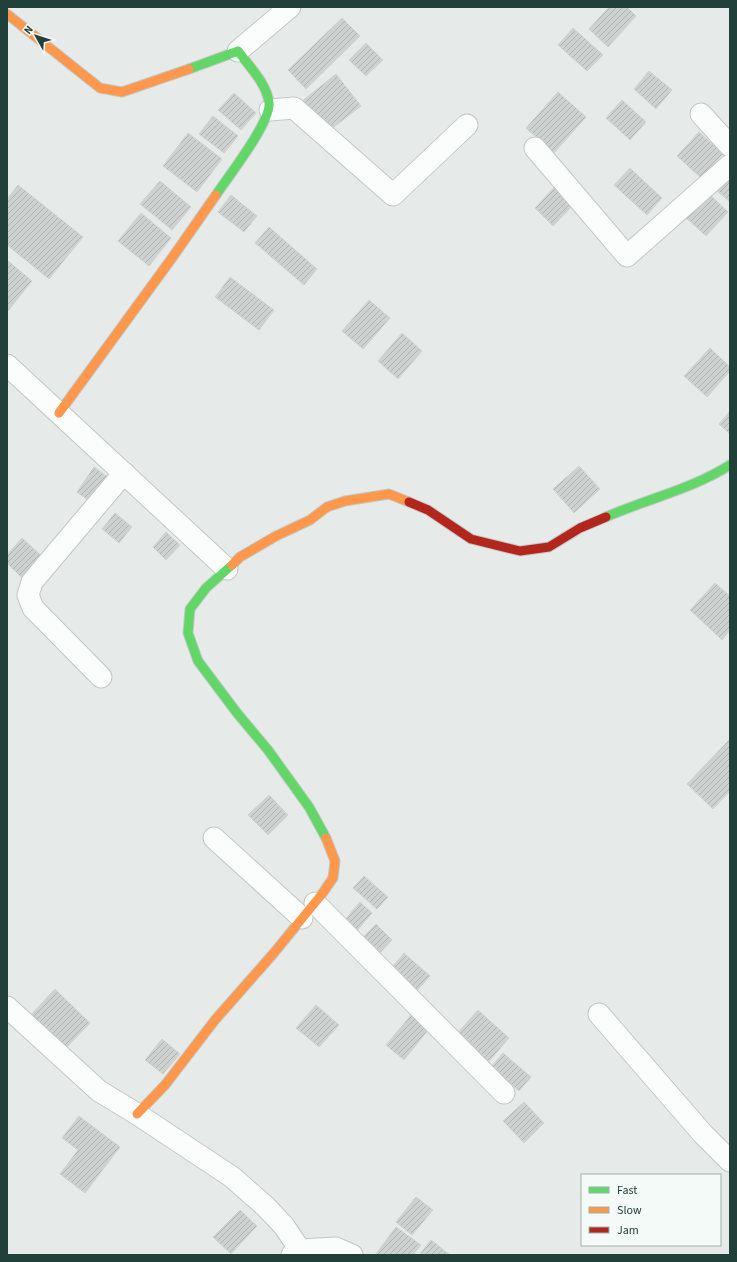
<svg xmlns="http://www.w3.org/2000/svg" width="737" height="1262" font-family="'Source Sans 3',sans-serif">
<style>
.building{fill:url(#building-hatch);stroke:#ced4d2}
.lines{fill:none;stroke-linecap:round;stroke-linejoin:round}
.street-casing{stroke:#c3c8c6;stroke-width:23}
.fast-casing{stroke:#c1c9c6;stroke-width:11}
.slow-casing{stroke:#c1c9c6;stroke-width:11}
.jam-casing{stroke:#c1c9c6;stroke-width:11}
.street{stroke:#fbfcfc;stroke-width:21}
.fast{stroke:#63d668;stroke-width:9}
.slow{stroke:#ff974d;stroke-width:9}
.jam{stroke:#b3261e;stroke-width:9}
</style>
<defs>
<pattern id="building-hatch" width="6" height="6" patternUnits="userSpaceOnUse"><rect width="6" height="6" fill="#cdd2d0"/><path d="M-1 1l2-2M0 6l6-6M5 7l2-2" fill="none" stroke="#b0b5b3"/></pattern>
</defs>
<rect width="100%" height="100%" fill="#e6ebe9"/>
<!-- building -->
<g class="building">
<path d="M609 7H627L636 16 608 47 589 29Z"/>
<path d="M342 18 360 36 306 89 288 70Z"/>
<path d="M573 28 603 55 587 71 558 45Z"/>
<path d="M366 43 383 60 366 76 349 60Z"/>
<path d="M649 71 672 90 656 109 634 89Z"/>
<path d="M336 74 361 106 326 133 301 102Z"/>
<path d="M558 92 586 117 554 153 526 128Z"/>
<path d="M234 93 256 113 241 130 218 110Z"/>
<path d="M622 100 646 122 630 140 606 118Z"/>
<path d="M213 116 238 136 224 153 199 134Z"/>
<path d="M699 132 723 154 701 178 677 156Z"/>
<path d="M188 133 222 159 197 192 163 166Z"/>
<path d="M630 168 662 198 647 215 614 185Z"/>
<path d="M730 173V202L715 189Z"/>
<path d="M160 181 191 207 172 230 140 204Z"/>
<path d="M557 184 576 202 553 226 535 208Z"/>
<path d="M18 185 83 237 49 279 7 245V199Z"/>
<path d="M706 191 728 212 706 236 684 216Z"/>
<path d="M231 195 257 216 244 232 218 212Z"/>
<path d="M141 213 171 238 149 266 118 241Z"/>
<path d="M269 227 317 269 304 285 255 243Z"/>
<path d="M7 260 32 281 7 312Z"/>
<path d="M230 277 274 310 259 330 215 297Z"/>
<path d="M369 300 390 318 363 349 342 331Z"/>
<path d="M402 333 422 351 398 379 378 361Z"/>
<path d="M710 348 730 367V371L707 397 684 376Z"/>
<path d="M730 411V434L719 424Z"/>
<path d="M579 466 600 489 574 513 553 489Z"/>
<path d="M94 467 110 479 92 503 77 492Z"/>
<path d="M115 513 132 527 119 543 102 529Z"/>
<path d="M166 532 180 545 166 560 153 547Z"/>
<path d="M22 538 45 559 25 581 7 563V555Z"/>
<path d="M715 583 730 596V630L722 640 690 610Z"/>
<path d="M729 740 730 741V791L713 809 687 784Z"/>
<path d="M269 795 288 815 268 835 248 815Z"/>
<path d="M364 876 388 897 377 909 353 888Z"/>
<path d="M360 902 372 913 355 933 343 922Z"/>
<path d="M376 924 392 940 375 958 358 942Z"/>
<path d="M404 953 430 976 413 995 387 973Z"/>
<path d="M55 989 90 1023 63 1051 28 1018Z"/>
<path d="M316 1005 339 1025 319 1047 296 1028Z"/>
<path d="M478 1010 509 1038 486 1065 454 1037Z"/>
<path d="M412 1014 429 1029 404 1060 386 1045Z"/>
<path d="M162 1039 180 1054 163 1074 145 1060Z"/>
<path d="M503 1053 531 1077 519 1091 491 1067Z"/>
<path d="M524 1102 544 1123 524 1143 503 1121Z"/>
<path d="M79 1116 120 1147 85 1193 60 1174 78 1150 62 1138Z"/>
<path d="M416 1197 433 1210 412 1235 396 1222Z"/>
<path d="M240 1210 257 1226 231 1254 213 1237Z"/>
<path d="M396 1227 421 1245 413 1255H375Z"/>
<path d="M431 1240 450 1255H419Z"/>
</g>
<g class="lines">
<!-- street casing -->
<g class="street-casing">
<g id="street">
<path d="M238 51 290 7"/>
<path d="M270 110 294 108 393 195 467 125"/>
<path d="M701 114 730 146"/>
<path d="M535 148 627 256 730 165"/>
<path d="M7 365 227 569"/>
<path d="M101 677 33 608 28 595 32 582 124 473"/>
<path d="M214 838 302 918"/>
<path d="M315 903 504 1093"/>
<path d="M7 1007 99 1091 137 1114 232 1177 265 1206 284 1226 300 1250"/>
<path d="M599 1014 703 1134 730 1161"/>
<path d="M292 1255 300 1250 336 1248 352 1255"/>
</g>
</g>
<!-- fast casing -->
<g class="fast-casing">
<g id="fast">
<path d="M189 69 238 51C249 66 267 84 269 103 271 122 228 177 216 195"/>
<path d="M606 517C647 499 692 489 730 465"/>
<path d="M232 565 206 588 190 609 188 633 198 661 237 713 268 750 309 807 326 838"/>
</g>
</g>
<!-- slow casing -->
<g class="slow-casing">
<g id="slow">
<path d="M7 14 100 88 122 92 189 69"/>
<path d="M59 413 172 258 216 195"/>
<path d="M232 565 240 557 276 536 310 520 327 507 345 501 389 494 409 502"/>
<path d="M137 1114 165 1085 215 1020 273 954 322 894 333 878 335 861 326 838"/>
</g>
</g>
<!-- jam casing -->
<g class="jam-casing">
<path id="jam" d="M409 502 428 510 471 539 520 551 549 547 580 528 606 517"/>
</g>
<!-- street -->
<use href="#street" class="street"/>
<!-- fast -->
<use href="#fast" class="fast"/>
<!-- slow -->
<use href="#slow" class="slow"/>
<!-- jam -->
<use href="#jam" class="jam"/>
</g>
<!-- border -->
<rect width="737" height="1262" fill="none" stroke="#22403a" stroke-width="16"/>
<!-- legend -->
<rect x="581" y="1174" width="140" height="72" fill="#f4faf7" stroke="#a0b0ab"/>
<rect x="589" y="1187" width="20" height="6" fill="#63d668" stroke="#a0b0ab"/>
<text x="617" y="1194" font-size="12" fill="#22403a">Fast</text>
<rect x="589" y="1207" width="20" height="6" fill="#ff974d" stroke="#a0b0ab"/>
<text x="617" y="1214" font-size="12" fill="#22403a">Slow</text>
<rect x="589" y="1227" width="20" height="6" fill="#b3261e" stroke="#a0b0ab"/>
<text x="617" y="1234" font-size="12" fill="#22403a">Jam</text>
<!-- north arrow -->
<g transform="translate(36 36) rotate(309)" stroke="#f4faf7" stroke-width="3" paint-order="stroke">
<path d="M0-3L7 15L0 10L-7 15Z" fill="#22403a"/>
<text y="-6" font-size="11" font-weight="bold" text-anchor="middle" fill="#22403a">N</text>
</g>
</svg>
